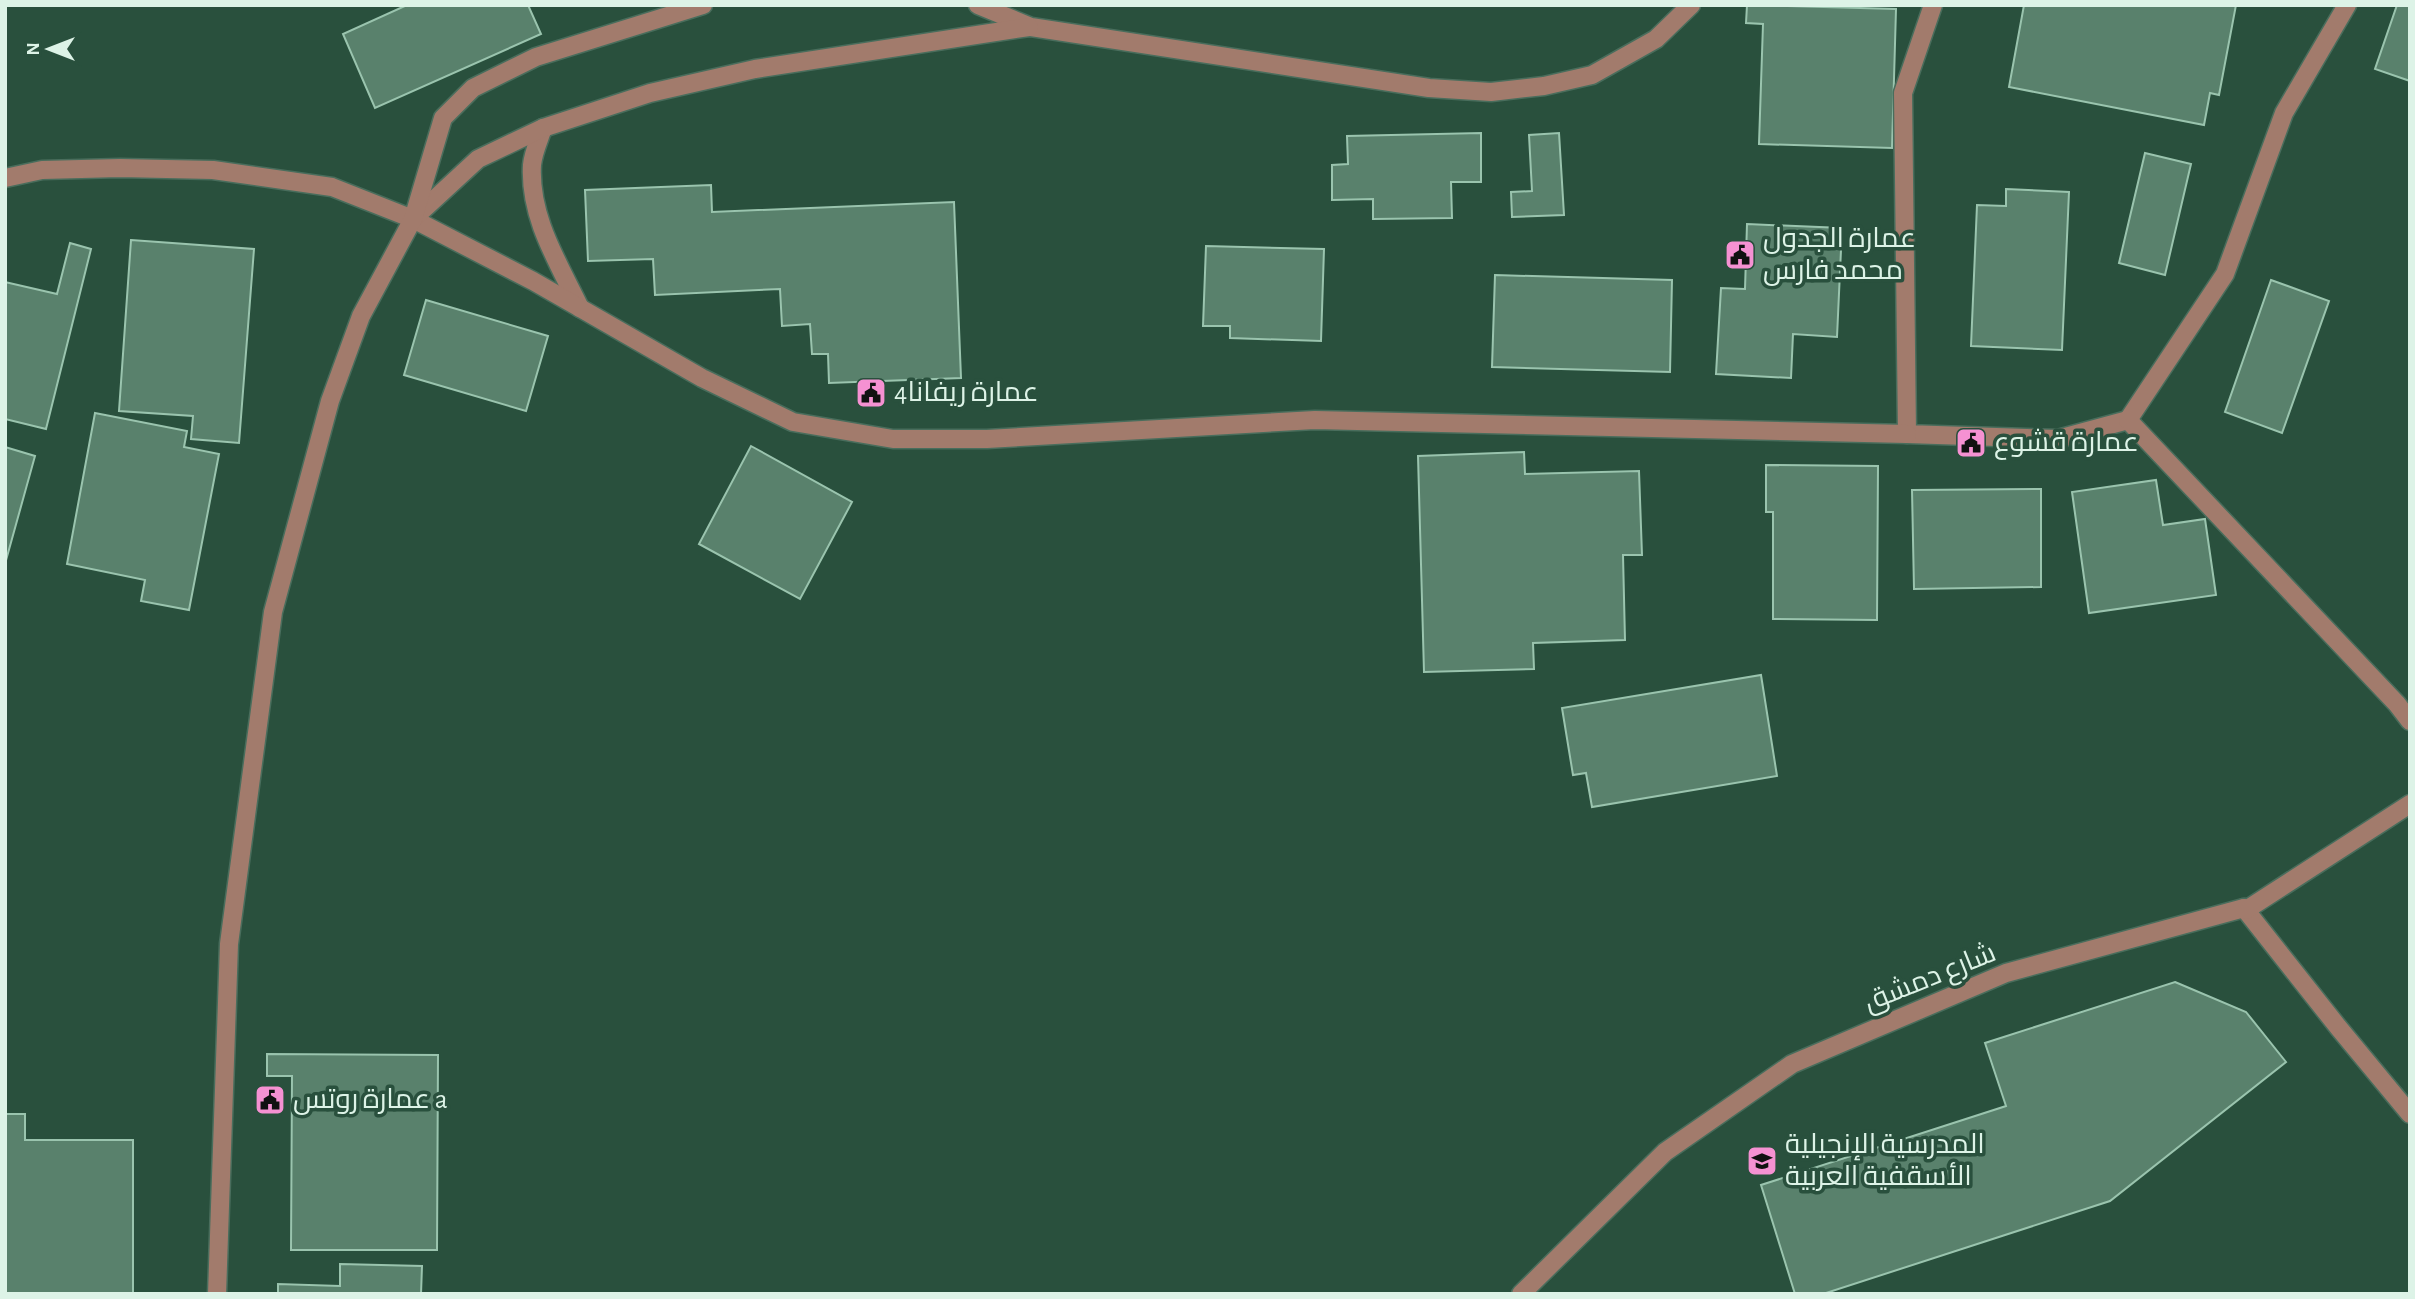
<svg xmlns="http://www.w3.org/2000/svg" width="2415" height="1299" font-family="'Alegreya Sans',Cairo,sans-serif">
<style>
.building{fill:#59816c;stroke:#9ac4ae;stroke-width:2}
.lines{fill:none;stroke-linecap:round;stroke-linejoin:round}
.minor-casing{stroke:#496d5c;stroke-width:21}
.minor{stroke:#a27b6c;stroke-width:18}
.labels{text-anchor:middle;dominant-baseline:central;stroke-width:7;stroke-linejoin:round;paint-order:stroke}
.poi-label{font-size:28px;fill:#ddf3e7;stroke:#29503d;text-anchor:start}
.street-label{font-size:28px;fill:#ddf3e7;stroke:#29503d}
</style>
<rect width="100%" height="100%" fill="#29503d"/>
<!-- building -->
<g class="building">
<path d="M407 5H528L541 34 375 108 343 34Z"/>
<path d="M1747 5 1896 9 1892 148 1759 144 1763 24 1746 23Z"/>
<path d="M2024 5H2236L2219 95 2210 93 2204 125 2009 87Z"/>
<path d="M2397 5H2410V81L2375 69Z"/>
<path d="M1481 133V182H1451L1452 218 1373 219V199L1332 200V165L1348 164 1347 136Z"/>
<path d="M1559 133 1564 215 1512 217 1511 192 1532 191 1529 135Z"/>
<path d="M2145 153 2191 164 2165 275 2119 263Z"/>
<path d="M711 185 712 212 954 202 961 378 829 383 828 354H812L810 324 782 326 780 289 655 295 653 259 588 261 585 190Z"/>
<path d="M2006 189 2069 192 2062 350 1971 346 1977 205 2006 206Z"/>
<path d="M1747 224 1842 228 1837 337 1793 334 1791 378 1716 374 1721 288 1745 289Z"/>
<path d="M131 240 254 249 239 443 191 439 193 416 119 411Z"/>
<path d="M70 243 91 249 46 429 5 419V282L57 294Z"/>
<path d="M1206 246 1324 249 1321 341 1230 338V326H1203Z"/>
<path d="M1495 275 1672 280 1670 372 1492 367Z"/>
<path d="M2271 280 2329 301 2282 433 2225 412Z"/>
<path d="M426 300 548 336 526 411 404 375Z"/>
<path d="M95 413 187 431 184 447 219 454 189 610 141 601 145 580 67 564Z"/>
<path d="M751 446 852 502 800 599 699 544Z"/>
<path d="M5 447 35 456 5 564Z"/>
<path d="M1524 452 1525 474 1639 471 1642 555H1623L1625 640 1533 643 1534 669 1424 672 1418 456Z"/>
<path d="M1766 465 1878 466 1877 620 1773 619V512H1766Z"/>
<path d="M2156 480 2163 525 2205 519 2216 595 2089 613 2072 492Z"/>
<path d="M2041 489V587L1914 589 1912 490Z"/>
<path d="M1761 675 1777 776 1592 807 1586 773 1573 775 1562 708Z"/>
<path d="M2175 982 2246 1012 2286 1062 2110 1201 1823 1294H1795L1761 1185 2006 1106 1985 1043Z"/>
<path d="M267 1054 438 1055 437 1250H291L292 1076H267Z"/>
<path d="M5 1114H25V1140H133V1294H5Z"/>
<path d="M340 1264 422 1266 421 1294H278V1284L340 1286Z"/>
</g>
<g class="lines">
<!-- minor casing -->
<g class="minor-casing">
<g id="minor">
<path d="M978 5 1031 27 1429 88 1491 92 1544 86 1592 75 1656 39 1691 5"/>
<path d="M1933 5 1903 93 1907 434 2058 439 2128 420"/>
<path d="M2347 5 2284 113 2225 274 2128 420 2397 704 2410 721"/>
<path d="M543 128C539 140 533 153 532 165 529 217 558 262 580 308"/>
<path d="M5 178 42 170 120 168 213 170 332 187 413 219 533 281 702 378 793 422 893 439H987L1315 420 1907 434"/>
<path d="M413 219 478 159 543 128 650 93 755 69 1029 27"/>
<path d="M2244 908 2338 1027 2410 1114"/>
<path d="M217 1294 229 944 273 612 330 401 361 316 413 219 443 118 473 88 536 57 703 5"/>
<path d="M1521 1294 1665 1152 1792 1064 2006 973 2244 908 2246 910 2410 804"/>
</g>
</g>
<!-- minor -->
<use href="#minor" class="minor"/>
</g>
<!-- icons -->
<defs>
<g id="civic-square" transform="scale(1.575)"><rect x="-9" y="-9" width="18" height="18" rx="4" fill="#f591d2" stroke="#29503d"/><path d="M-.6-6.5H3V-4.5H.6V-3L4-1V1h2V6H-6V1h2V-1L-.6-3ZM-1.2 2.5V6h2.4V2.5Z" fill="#111"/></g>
<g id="school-square" transform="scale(1.575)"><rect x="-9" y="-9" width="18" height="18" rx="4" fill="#f591d2" stroke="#29503d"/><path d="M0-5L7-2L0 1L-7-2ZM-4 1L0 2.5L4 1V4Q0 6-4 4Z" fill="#111"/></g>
</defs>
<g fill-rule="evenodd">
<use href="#civic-square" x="1740" y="255"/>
<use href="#civic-square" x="871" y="393"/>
<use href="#civic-square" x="1971" y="443"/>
<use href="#civic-square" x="270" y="1100"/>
<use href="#school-square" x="1762" y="1161"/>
</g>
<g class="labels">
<!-- poi labels -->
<g class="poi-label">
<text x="1763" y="239">عمارة الجدول<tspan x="1763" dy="32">محمد فارس</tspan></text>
<text x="894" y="393">عمارة ريفانا4</text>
<text x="1994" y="443">عمارة قشوع</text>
<text x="293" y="1100">عمارة روتس a</text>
<text x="1785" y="1145">المدرسية الإنجيلية<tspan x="1785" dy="32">الأسقفية العربية</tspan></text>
</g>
<!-- street labels -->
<g class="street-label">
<text transform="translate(1930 978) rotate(-22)">شارع دمشق</text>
</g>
</g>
<!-- border -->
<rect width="2415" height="1299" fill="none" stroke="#ddf3e7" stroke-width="14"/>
<!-- north arrow -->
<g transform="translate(49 49) rotate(270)" stroke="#29503d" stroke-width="5" paint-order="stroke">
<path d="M0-5L12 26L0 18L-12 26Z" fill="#ddf3e7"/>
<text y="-10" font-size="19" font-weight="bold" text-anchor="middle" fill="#ddf3e7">N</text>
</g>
</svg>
